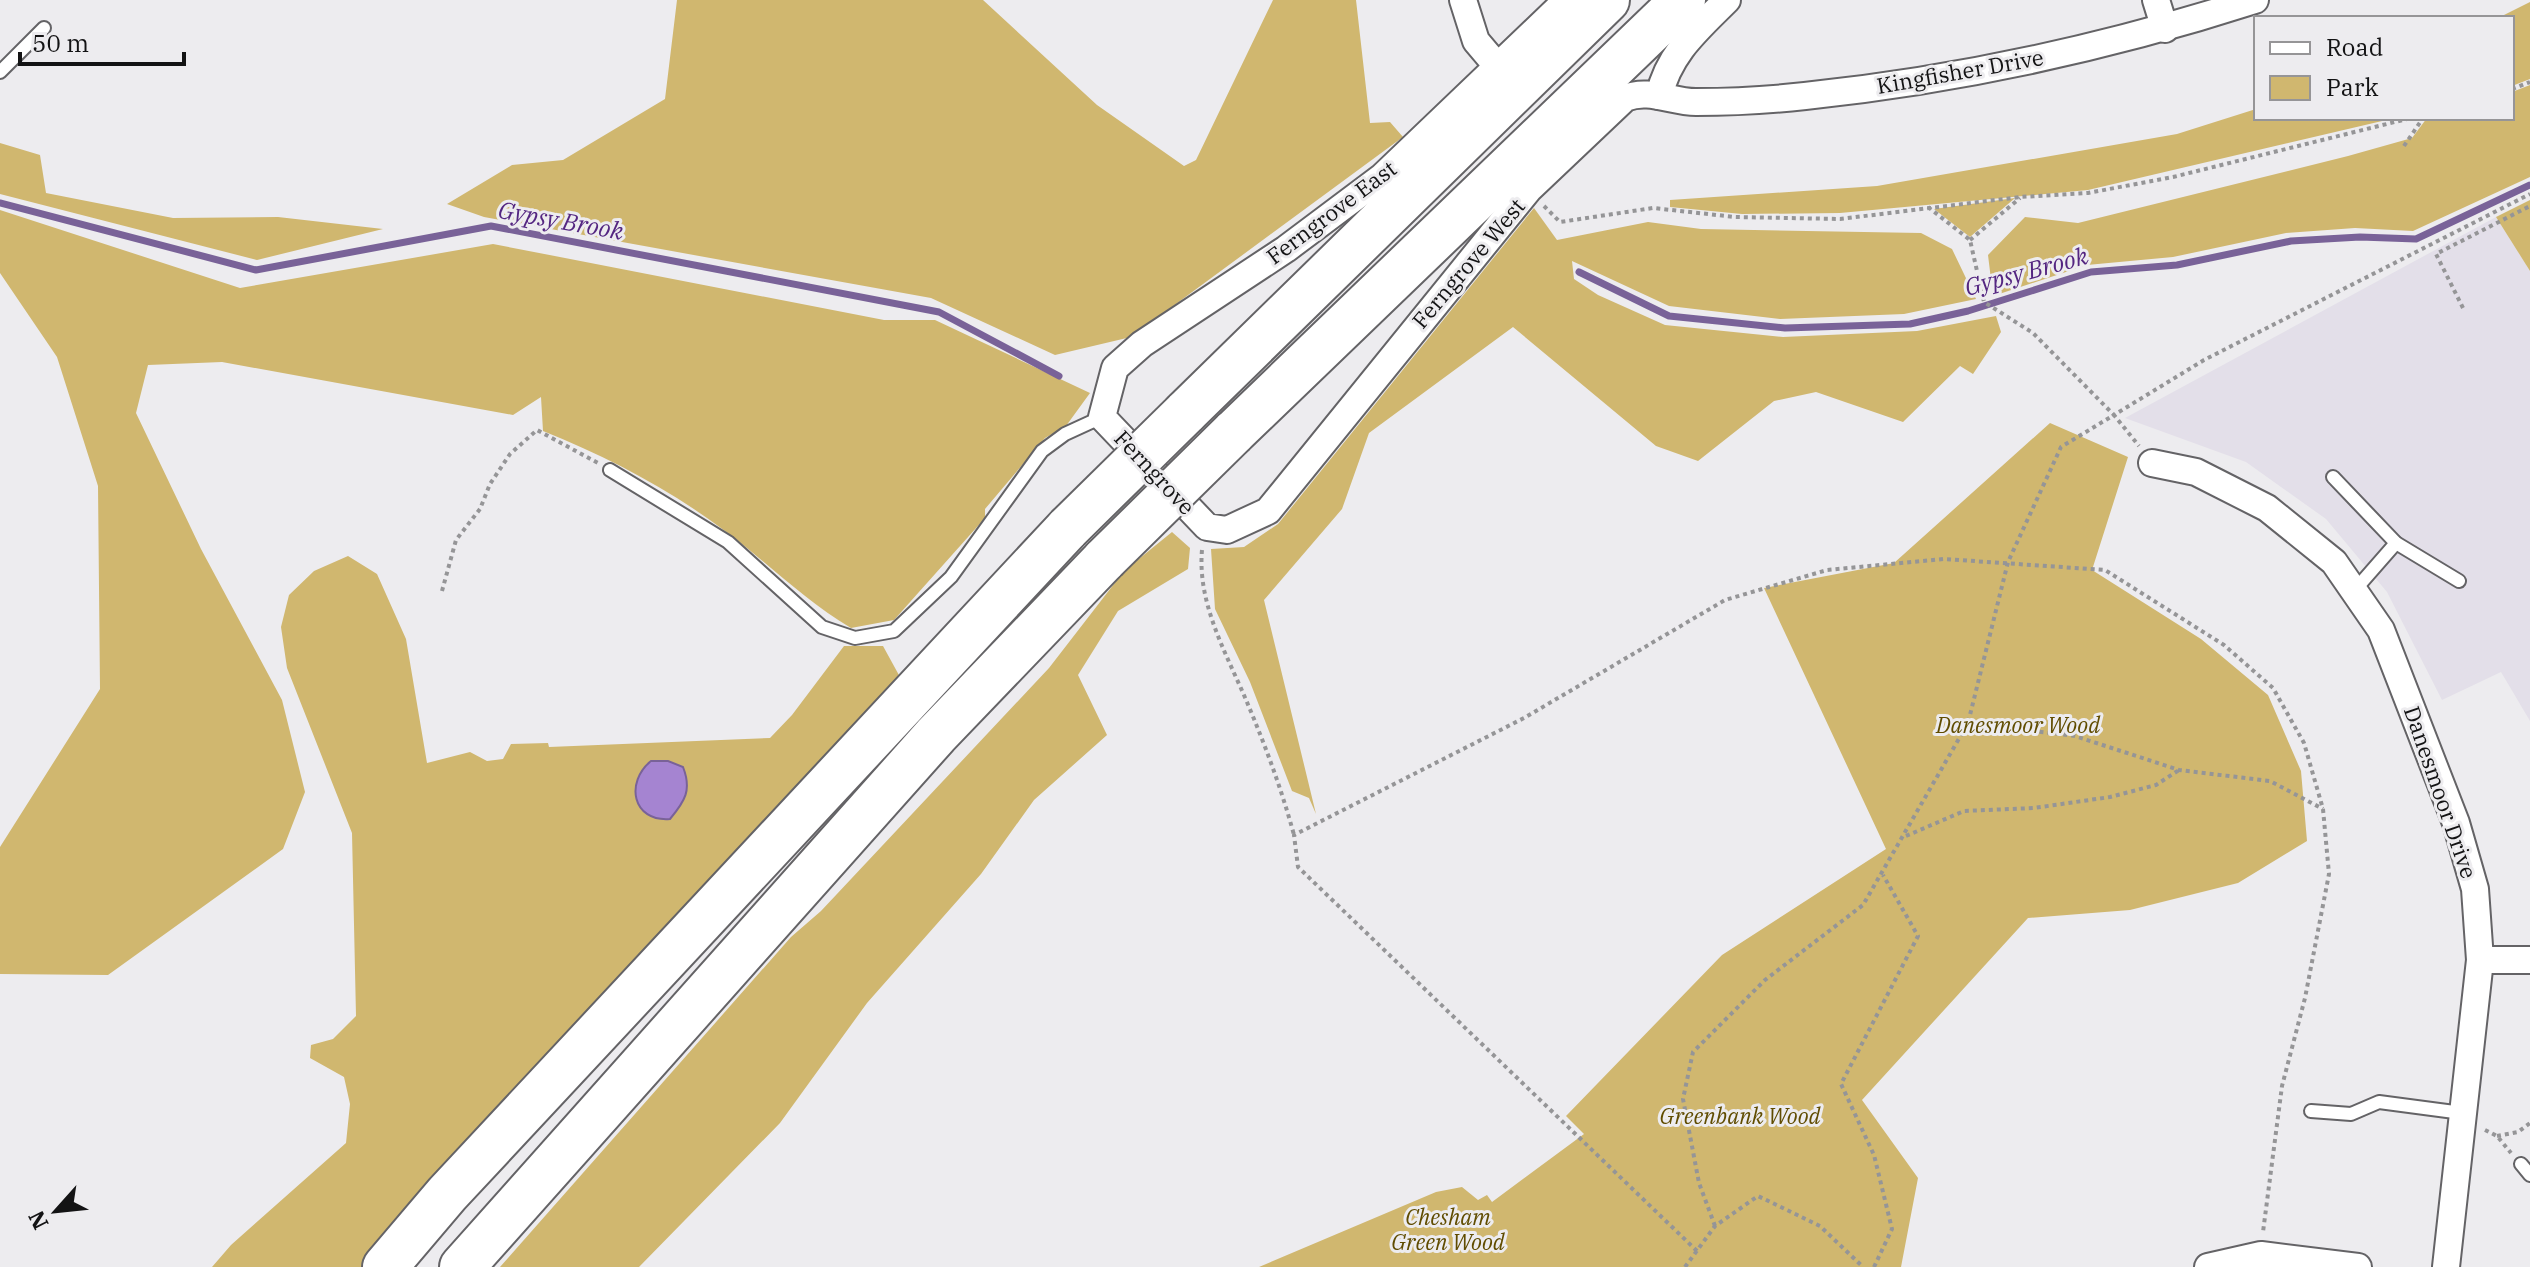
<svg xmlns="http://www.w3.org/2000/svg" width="2530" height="1267" font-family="'IBM Plex Serif',serif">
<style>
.built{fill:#e3dfe9}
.green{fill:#d0b76f}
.water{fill:#a584d1;stroke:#796298;stroke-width:2}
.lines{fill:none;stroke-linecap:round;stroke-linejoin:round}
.stream{stroke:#796298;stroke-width:7}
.lane-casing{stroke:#646366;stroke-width:16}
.street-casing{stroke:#646366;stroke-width:30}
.highway-casing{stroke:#646366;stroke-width:48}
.path{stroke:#959597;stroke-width:4;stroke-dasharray:4 4;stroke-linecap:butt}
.lane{stroke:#fff;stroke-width:12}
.street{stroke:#fff;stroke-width:26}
.highway{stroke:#fff;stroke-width:44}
.highway-bridge-casing{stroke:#646366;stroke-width:48;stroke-linecap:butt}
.highway-bridge{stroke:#fff;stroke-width:44}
.labels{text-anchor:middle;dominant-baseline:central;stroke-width:6;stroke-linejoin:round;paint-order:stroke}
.street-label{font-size:22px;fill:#131314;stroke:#edecef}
.park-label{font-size:22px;font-style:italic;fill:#604c00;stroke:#edecef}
.water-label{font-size:24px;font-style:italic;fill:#542681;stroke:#edecef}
</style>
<rect width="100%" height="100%" fill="#edecef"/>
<!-- built -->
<path class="built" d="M2496 217 2530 271V721L2501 672 2442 700 2387 592 2326 519 2246 462 2125 418Z"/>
<!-- green -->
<g class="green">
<path d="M677 0H983L1097 105 1184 166 1196 160 1273 0H1356L1370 123 1390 122 1403 137 1131 337 1055 355 931 298 484 217 447 204 512 165 563 160 665 99Z"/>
<path d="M2530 2V79L2512 86V18H2498Z"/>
<path d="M2530 85V177L2413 231 2355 228 2286 233 2173 257 2087 265 1993 296 1988 255 2025 217 2078 223 2348 156 2412 138 2427 118H2512V92Z"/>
<path d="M2256 109V118H2395L2088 190 1840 213 1742 214 1670 207V200L1877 186 2177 134Z"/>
<path d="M0 143 40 155 46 193 173 218 278 217 383 229 257 260 0 194Z"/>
<path d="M2015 198 1970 237 1934 209Z"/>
<path d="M2530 200V271L2496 217Z"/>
<path d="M1534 208 1557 240 1648 222 1701 229 1921 233 1952 249 1976 299 1904 314 1780 319 1669 306 1572 261 1574 279 1598 295 1665 325 1783 337 1917 331 1996 316 2001 332 1973 374 1960 366 1903 422 1816 392 1774 401 1698 461 1656 446 1513 327 1369 433 1342 509 1264 600 1316 814 1309 798 1292 791 1250 682 1215 609 1211 549 1244 547 1278 524Z"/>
<path d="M0 210 240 288 493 244 884 320H935L1090 393 1066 426 1045 438 985 509V518L894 620 851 628C805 601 768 563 725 531 669 489 608 457 543 431L541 397 513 415 222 362 148 365 136 413 201 549 282 700 305 792 283 849 108 975 0 974V847L100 689 98 486 57 357 0 273Z"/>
<path d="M2050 423 2128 457 2092 570 2201 639 2268 695 2301 771 2307 841 2238 883 2130 910 2028 918 1862 1100 1918 1178 1901 1267H1259L1436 1192 1462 1187 1478 1200 1487 1195 1492 1202 1584 1134 1566 1116 1722 955 1886 849 1764 588 1894 563Z"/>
<path d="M1172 532 1190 548 1188 569 1118 611 1078 675 1107 735 1034 800 981 874 867 1003 780 1123 639 1267H500L791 937 821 911 1049 668 1124 571Z"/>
<path d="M348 556 377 574 406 639 427 763 470 752 487 761 503 759 511 744 548 743 549 747 770 738 792 715 844 646H883L900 677 367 1267H212L231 1245 346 1143 350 1104 344 1077 310 1058 311 1045 333 1039 356 1016 352 833 287 668 281 627 289 595 314 571Z"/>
</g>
<!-- water -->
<path class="water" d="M651 761H668L683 767C692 790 685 801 670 819 632 822 625 782 651 761Z"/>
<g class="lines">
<!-- stream -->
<g class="stream">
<path d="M0 203 256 270 491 226 939 312 1059 376"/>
<path d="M1579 272 1669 316 1785 328 1910 324 1968 311 2091 272 2177 265 2291 241 2360 237 2416 239 2530 185"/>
</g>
<!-- lane casing -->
<g class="lane-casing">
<g id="lane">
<path d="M0 72 44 28"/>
<path d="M610 470 728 542 822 627 855 638 894 631 951 577 1042 451 1065 434 1102 417"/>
<path d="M2333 477 2396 543 2459 581"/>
<path d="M2354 591 2396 543"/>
<path d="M2311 1111 2351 1114 2379 1102 2462 1113"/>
<path d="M2521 1164 2530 1175"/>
</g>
</g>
<!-- street casing -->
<g class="street-casing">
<g id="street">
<path d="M1463 0 1476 41 1498 67"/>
<path d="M1567 0 1382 177 1286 249 1142 344 1115 368 1102 417 1207 527 1227 530 1268 511 1529 189 1625 98C1649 88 1671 102 1696 102 1732 102 1769 100 1805 96 1958 80 2109 47 2255 0"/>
<path d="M2156 0 2165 29"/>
<path d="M1659 96C1669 53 1697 30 1727 0"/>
<path d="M2152 463 2196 472 2267 508 2334 562 2381 630 2456 823 2475 889 2480 960 2446 1267"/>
<path d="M2480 960H2530"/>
<path d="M2208 1267 2261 1255 2358 1267"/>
</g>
</g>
<!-- highway casing -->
<g class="highway-casing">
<g id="highway">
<path d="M1185 413 1607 0"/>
<path d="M1233 433 1683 0"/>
<path d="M385 1267 447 1194 1068 528"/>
<path d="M462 1267 936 735 1105 559"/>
</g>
</g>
<!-- path -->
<g class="path">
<path d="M2512 89 2530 82"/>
<path d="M2404 146 2423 118"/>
<path d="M1544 206 1560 222 1653 208 1735 217 1840 219 2020 197 2088 193 2173 177 2411 118"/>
<path d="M1928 207 1970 240 1984 302 2033 333 2114 415 2204 360 2530 194"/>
<path d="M1970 240 2020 198"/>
<path d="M2463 308 2436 254 2530 206"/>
<path d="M1202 550C1197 606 1229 658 1249 707 1267 750 1282 791 1294 835"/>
<path d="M442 591 456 540 480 509 490 484 510 454 537 430 598 463"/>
<path d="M1968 723 2075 736 2179 770 2270 781 2323 809"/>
<path d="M1906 836 1964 811 2034 808 2110 797 2156 785 2179 770"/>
<path d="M2485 1130 2497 1136 2511 1153"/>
<path d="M2497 1136 2518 1132 2530 1123"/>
<path d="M1715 1226 1699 1183 1683 1099 1693 1052 1765 980 1863 905 1968 723 2008 562 2061 447 2114 415 2139 446"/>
<path d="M1697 1251 1298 867 1294 835 1524 718 1725 600 1827 570 1944 559 2105 570 2224 645 2273 688 2304 743 2323 809 2329 874 2305 998 2282 1086 2263 1232"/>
<path d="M1685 1267 1715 1226 1758 1196 1820 1226 1863 1267"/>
<path d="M1874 1267 1892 1229 1874 1155 1841 1084 1918 936 1883 875"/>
</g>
<!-- lane -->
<use href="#lane" class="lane"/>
<!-- street -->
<use href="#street" class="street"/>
<!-- highway -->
<use href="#highway" class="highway"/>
<!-- highway-bridge casing -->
<g class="highway-bridge-casing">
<g id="highway-bridge">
<path d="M1068 528 1185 413"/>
<path d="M1105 559 1233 433"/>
</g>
</g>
<!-- highway-bridge -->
<use href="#highway-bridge" class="highway-bridge"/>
</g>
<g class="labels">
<!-- street labels -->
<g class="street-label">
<text transform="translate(1960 71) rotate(-10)">Kingfisher Drive</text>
<text transform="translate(1331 212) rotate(-37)">Ferngrove East</text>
<text transform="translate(1468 263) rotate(-50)">Ferngrove West</text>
<text transform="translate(1155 472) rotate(47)">Ferngrove</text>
<text transform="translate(2441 792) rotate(71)">Danesmoor Drive</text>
</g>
<!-- park labels -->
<g class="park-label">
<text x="2018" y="724">Danesmoor Wood</text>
<text x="1740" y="1115">Greenbank Wood</text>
<text x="1448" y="1216">Chesham<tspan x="1448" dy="25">Green Wood</tspan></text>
</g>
<!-- water labels -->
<g class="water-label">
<text transform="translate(561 220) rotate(10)">Gypsy Brook</text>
<text transform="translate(2026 271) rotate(-15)">Gypsy Brook</text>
</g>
</g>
<!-- legend -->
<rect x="2254" y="16" width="260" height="104" fill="#edecef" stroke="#969597" stroke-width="2"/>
<rect x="2270" y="42" width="40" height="12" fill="#ffffff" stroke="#969597" stroke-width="2"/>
<text x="2326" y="56" font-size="24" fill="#131314">Road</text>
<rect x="2270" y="76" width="40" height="24" fill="#d0b76f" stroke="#969597" stroke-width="2"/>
<text x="2326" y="96" font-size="24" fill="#131314">Park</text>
<!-- north arrow -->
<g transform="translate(56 1211) rotate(243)" stroke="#edecef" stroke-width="6" paint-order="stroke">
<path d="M0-6L14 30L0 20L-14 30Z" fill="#131314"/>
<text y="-12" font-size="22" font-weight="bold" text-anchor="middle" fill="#131314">N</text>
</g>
<!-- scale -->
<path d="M20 52v12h164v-12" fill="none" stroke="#131314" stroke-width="4"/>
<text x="32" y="52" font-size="24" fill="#131314" stroke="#edecef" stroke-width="6" paint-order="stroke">50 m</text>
</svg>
